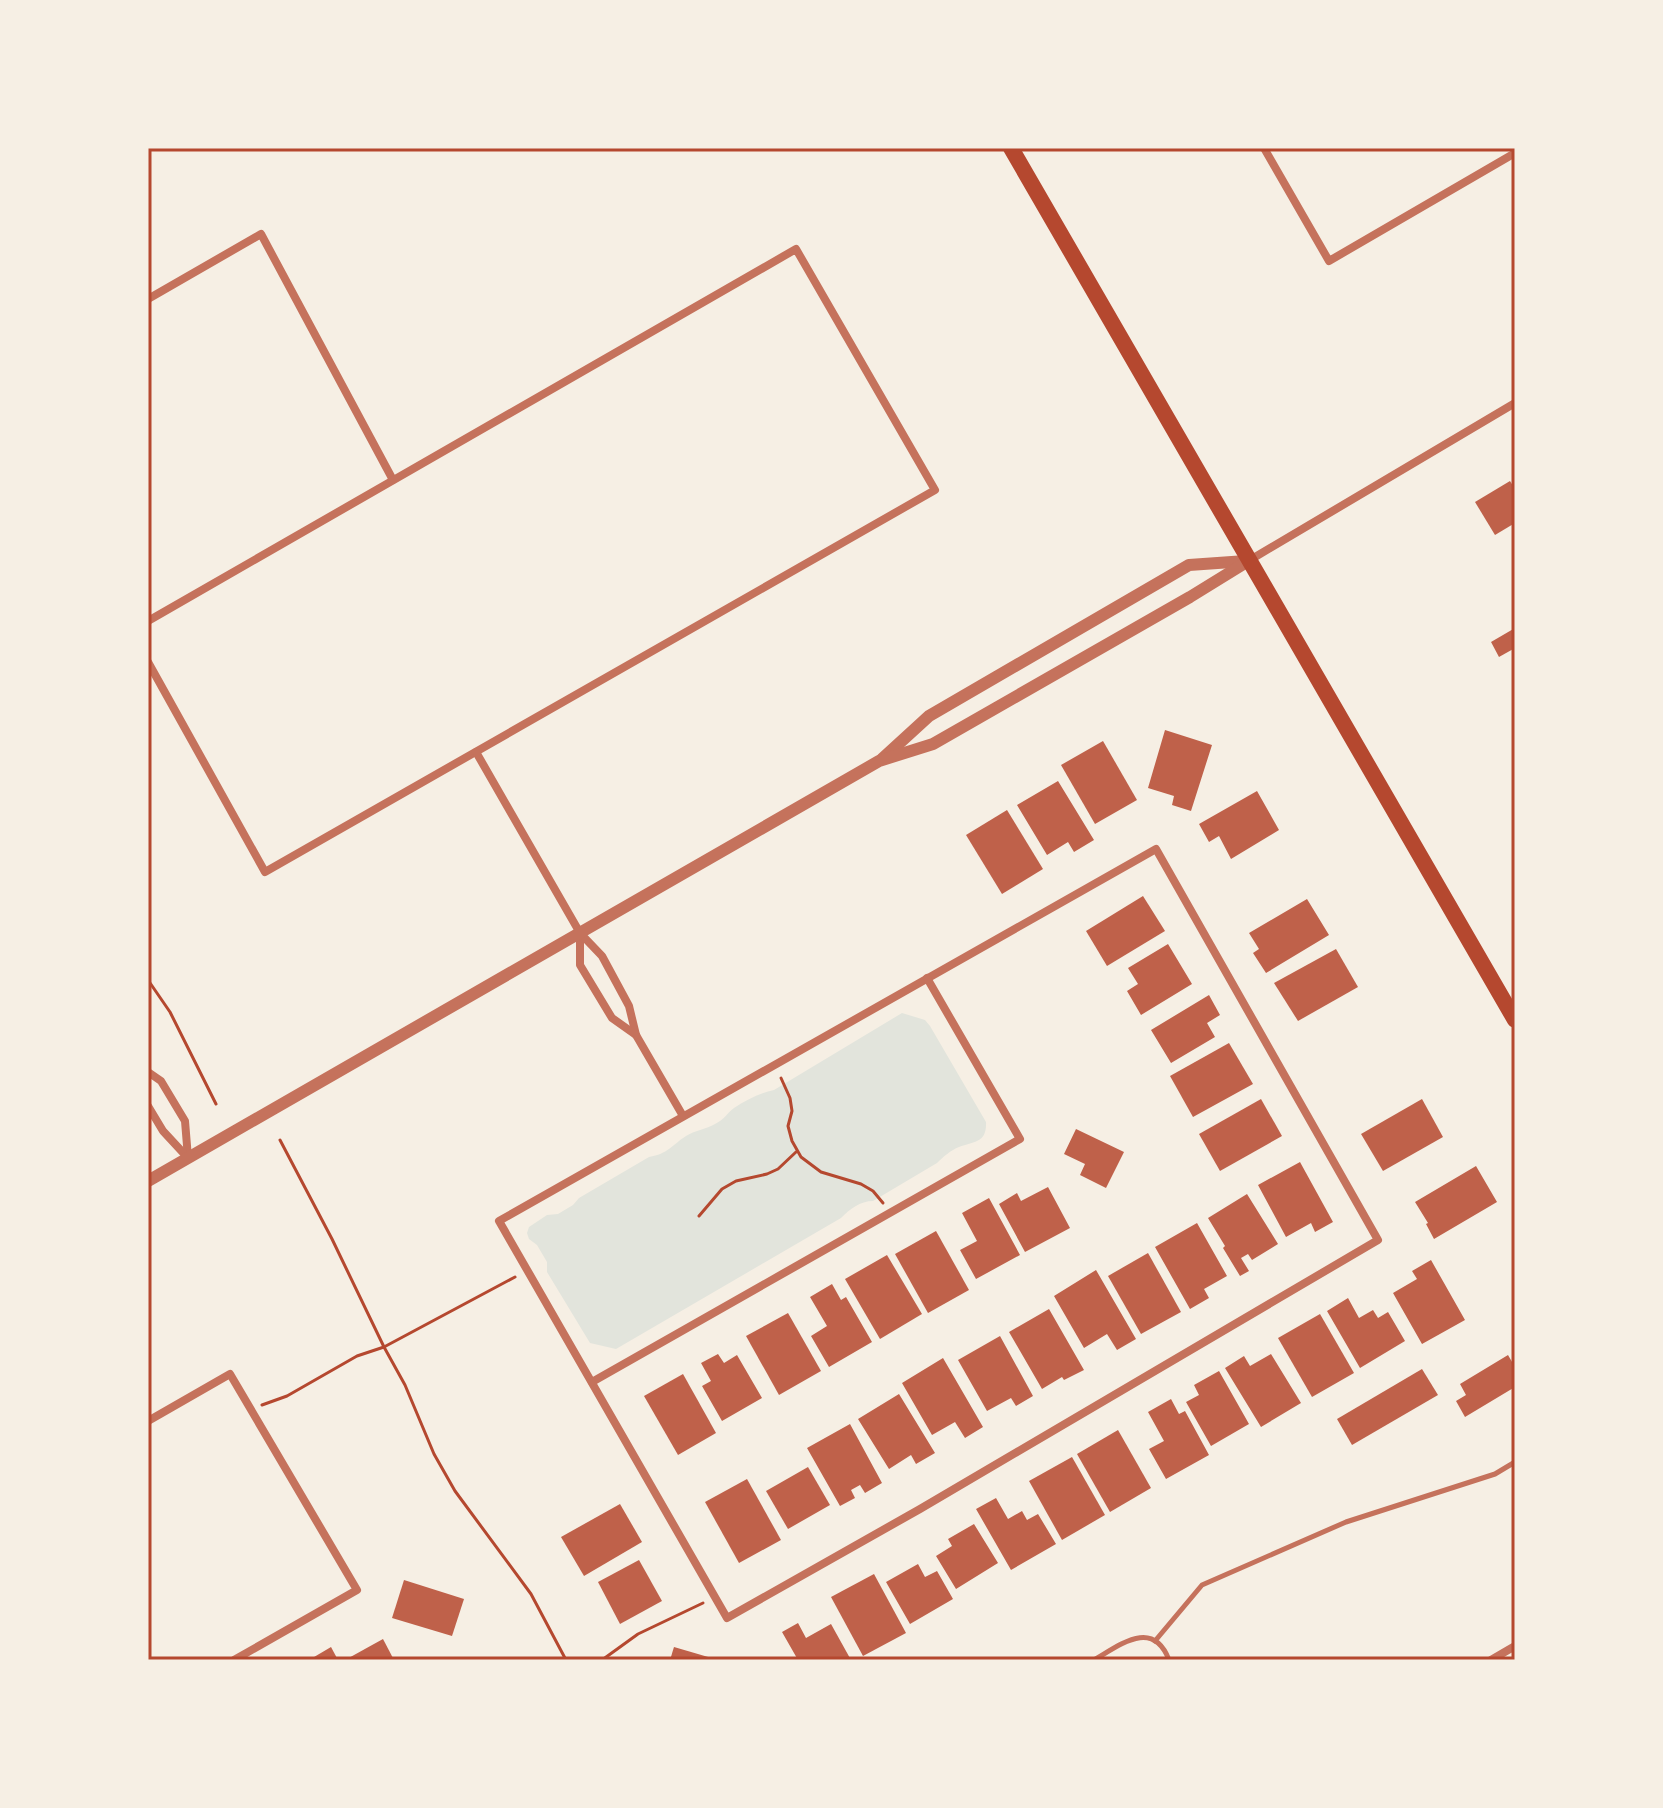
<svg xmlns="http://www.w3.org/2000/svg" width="1663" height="1808" font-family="Manrope,sans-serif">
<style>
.green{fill:#e2e4dc}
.building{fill:#bf614a}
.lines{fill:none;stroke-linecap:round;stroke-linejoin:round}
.path{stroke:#b5482f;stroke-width:3}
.service{stroke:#c5725c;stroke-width:5}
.minor{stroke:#c5725c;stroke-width:8}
.tertiary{stroke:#c5725c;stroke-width:12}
.primary{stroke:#b5482f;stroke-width:16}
.neatline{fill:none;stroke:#b5482f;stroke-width:3}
</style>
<rect width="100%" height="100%" fill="#f6efe4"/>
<!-- green -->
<path class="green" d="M902 1013 925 1020 930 1026 986 1122C987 1143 974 1141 959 1147 951 1150 943 1157 937 1163L873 1201C860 1201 850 1209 841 1218L616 1349 590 1343 547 1272V1262L537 1245 529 1239 527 1233 529 1227 547 1215 558 1214 573 1205 579 1198 649 1157C668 1154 672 1145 686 1136 696 1130 706 1129 715 1124 724 1120 727 1113 734 1108 746 1100 760 1093 774 1090Z"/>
<!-- building -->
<g class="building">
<path d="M1510 481 1515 489V523L1495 535 1475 502Z"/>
<path d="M1515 628V648L1499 657 1491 642Z"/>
<path d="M1165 730 1212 745 1191 811 1172 805 1174 796 1148 788Z"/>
<path d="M1103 741 1137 800 1095 824 1061 765Z"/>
<path d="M1058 781 1094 840 1074 852 1068 842 1047 855 1017 805Z"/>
<path d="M1257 791 1279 830 1231 859 1219 836 1209 842 1199 824Z"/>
<path d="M1007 810 1043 869 1002 894 966 835Z"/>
<path d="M1143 896 1165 931 1107 966 1086 931Z"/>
<path d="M1307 899 1329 935 1266 973 1253 953 1259 949 1249 933Z"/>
<path d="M1168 944 1192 984 1141 1015 1127 991 1138 984 1128 968Z"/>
<path d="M1336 949 1358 987 1298 1021 1274 983Z"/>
<path d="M1209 995 1220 1015 1207 1023 1215 1037 1171 1063 1151 1030Z"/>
<path d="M1229 1043 1253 1084 1193 1117 1170 1076Z"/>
<path d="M1261 1099 1282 1136 1220 1171 1199 1134Z"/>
<path d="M1422 1099 1443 1137 1383 1171 1361 1134Z"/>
<path d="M1076 1129 1124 1152 1106 1188 1080 1175 1085 1164 1064 1154Z"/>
<path d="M1300 1162 1333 1222 1315 1232 1311 1223 1286 1237 1258 1185Z"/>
<path d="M1476 1166 1497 1202 1434 1239 1426 1224 1428 1223 1415 1202Z"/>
<path d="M1048 1187 1070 1228 1025 1252 999 1204 1017 1193 1021 1201Z"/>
<path d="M1247 1194 1278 1244 1252 1260 1248 1254 1241 1258 1249 1271 1240 1276 1223 1248 1225 1246 1208 1218Z"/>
<path d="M989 1198 1020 1255 976 1279 960 1250 977 1241 962 1213Z"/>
<path d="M1197 1223 1227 1276 1204 1289 1209 1298 1190 1309 1155 1247Z"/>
<path d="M936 1231 969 1290 928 1313 895 1254Z"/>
<path d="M1148 1253 1181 1312 1141 1334 1108 1276Z"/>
<path d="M887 1255 922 1314 880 1339 845 1279Z"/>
<path d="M1431 1260 1465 1320 1422 1344 1393 1293 1417 1279 1412 1271Z"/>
<path d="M1096 1270 1136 1339 1117 1350 1107 1334 1084 1348 1054 1296Z"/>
<path d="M832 1284 841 1300 846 1297 872 1342 829 1367 811 1336 827 1326 810 1297Z"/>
<path d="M1348 1298 1359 1318 1373 1310 1378 1318 1388 1312 1405 1341 1360 1368 1327 1311Z"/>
<path d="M1049 1309 1084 1370 1064 1380 1062 1377 1042 1389 1009 1332Z"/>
<path d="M788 1313 821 1371 779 1395 746 1336Z"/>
<path d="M1320 1314 1354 1373 1312 1397 1278 1338Z"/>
<path d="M1000 1336 1033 1396 1016 1406 1011 1398 987 1411 958 1360Z"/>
<path d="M718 1354 724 1363 737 1355 762 1398 722 1421 702 1386 711 1381 701 1363Z"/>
<path d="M1271 1354 1301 1403 1261 1427 1225 1368 1244 1356 1250 1366Z"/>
<path d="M1508 1355 1515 1367V1387L1465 1417 1456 1401 1466 1395 1460 1384Z"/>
<path d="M943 1358 983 1427 965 1438 955 1422 932 1435 902 1383Z"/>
<path d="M1422 1369 1438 1395 1352 1445 1337 1419Z"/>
<path d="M1219 1371 1249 1424 1211 1446 1186 1402 1199 1395 1194 1385Z"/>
<path d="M683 1374 716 1433 678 1455 644 1396Z"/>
<path d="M899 1394 935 1453 916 1464 911 1455 889 1469 858 1419Z"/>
<path d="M1171 1399 1179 1414 1185 1411 1209 1455 1166 1479 1149 1449 1164 1441 1148 1412Z"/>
<path d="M850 1424 882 1483 865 1493 860 1485 851 1490 855 1498 840 1506 807 1448Z"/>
<path d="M1118 1430 1151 1488 1110 1512 1077 1454Z"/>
<path d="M1072 1457 1105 1515 1062 1540 1029 1481Z"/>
<path d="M808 1467 830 1505 788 1529 766 1491Z"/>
<path d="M747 1479 781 1540 739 1563 705 1502Z"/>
<path d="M996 1498 1008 1519 1022 1511 1027 1520 1038 1514 1056 1544 1011 1570 976 1509Z"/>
<path d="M620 1504 642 1542 584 1576 561 1537Z"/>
<path d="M974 1524 998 1563 956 1589 936 1556 952 1546 948 1539Z"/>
<path d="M639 1560 662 1601 620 1624 598 1582Z"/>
<path d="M918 1564 925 1577 937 1571 953 1599 910 1624 886 1582Z"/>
<path d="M874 1574 906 1633 863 1656 831 1597Z"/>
<path d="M404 1580 464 1599 452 1636 392 1618Z"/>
<path d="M798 1623 806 1638 831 1624 851 1660H798L782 1632Z"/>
<path d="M383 1639 394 1660H345Z"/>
<path d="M331 1647 338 1660H309Z"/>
<path d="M674 1647 715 1659V1660H670Z"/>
</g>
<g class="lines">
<!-- path -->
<g class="path">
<path d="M148 980 170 1012 216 1104"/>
<path d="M781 1078 790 1098 792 1111 788 1126 792 1141 801 1157 821 1172 861 1184 873 1191 883 1203"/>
<path d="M280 1140 332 1239 384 1347 405 1385 434 1454 455 1491 531 1594 566 1660"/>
<path d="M699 1216 722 1189 736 1181 767 1174 778 1169 796 1152"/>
<path d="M262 1405 287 1396 357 1356 384 1347 515 1277"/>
<path d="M602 1660 638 1634 703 1603"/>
</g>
<!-- service -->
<g class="service">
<path d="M1155 1641 1202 1585 1346 1522 1495 1474 1515 1462"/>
<path d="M1094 1660C1120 1645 1153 1618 1169 1660"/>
</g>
<!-- minor -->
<g class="minor">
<path d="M1264 148 1329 261 1515 153"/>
<path d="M148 299 261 234 393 480"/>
<path d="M1250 560 1515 403"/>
<path d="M148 621 796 249 935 490 265 872 148 662"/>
<path d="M476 752 580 933 602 956 629 1006 636 1035 683 1116"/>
<path d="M1156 849 1378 1240 920 1509 727 1618 499 1221Z"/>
<path d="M580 933V965L612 1018 636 1035"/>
<path d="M148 1072 161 1081 185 1121 188 1158"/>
<path d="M148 1106 163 1131 188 1158"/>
<path d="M592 1382 1020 1139 927 978"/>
<path d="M148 1421 230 1374 357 1590 234 1660"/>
<path d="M1491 1660 1515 1646"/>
</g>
<!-- tertiary -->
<g class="tertiary">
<path d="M882 759 929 716 1189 565 1246 561"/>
<path d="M148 1181 879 761 933 744 1190 597 1250 560"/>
</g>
<!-- primary -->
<path class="primary" d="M1011 148 1515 1020"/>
</g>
<!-- border -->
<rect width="1663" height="1808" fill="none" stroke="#f6efe4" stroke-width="300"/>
<rect x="150" y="150" width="1363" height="1508" class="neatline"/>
</svg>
